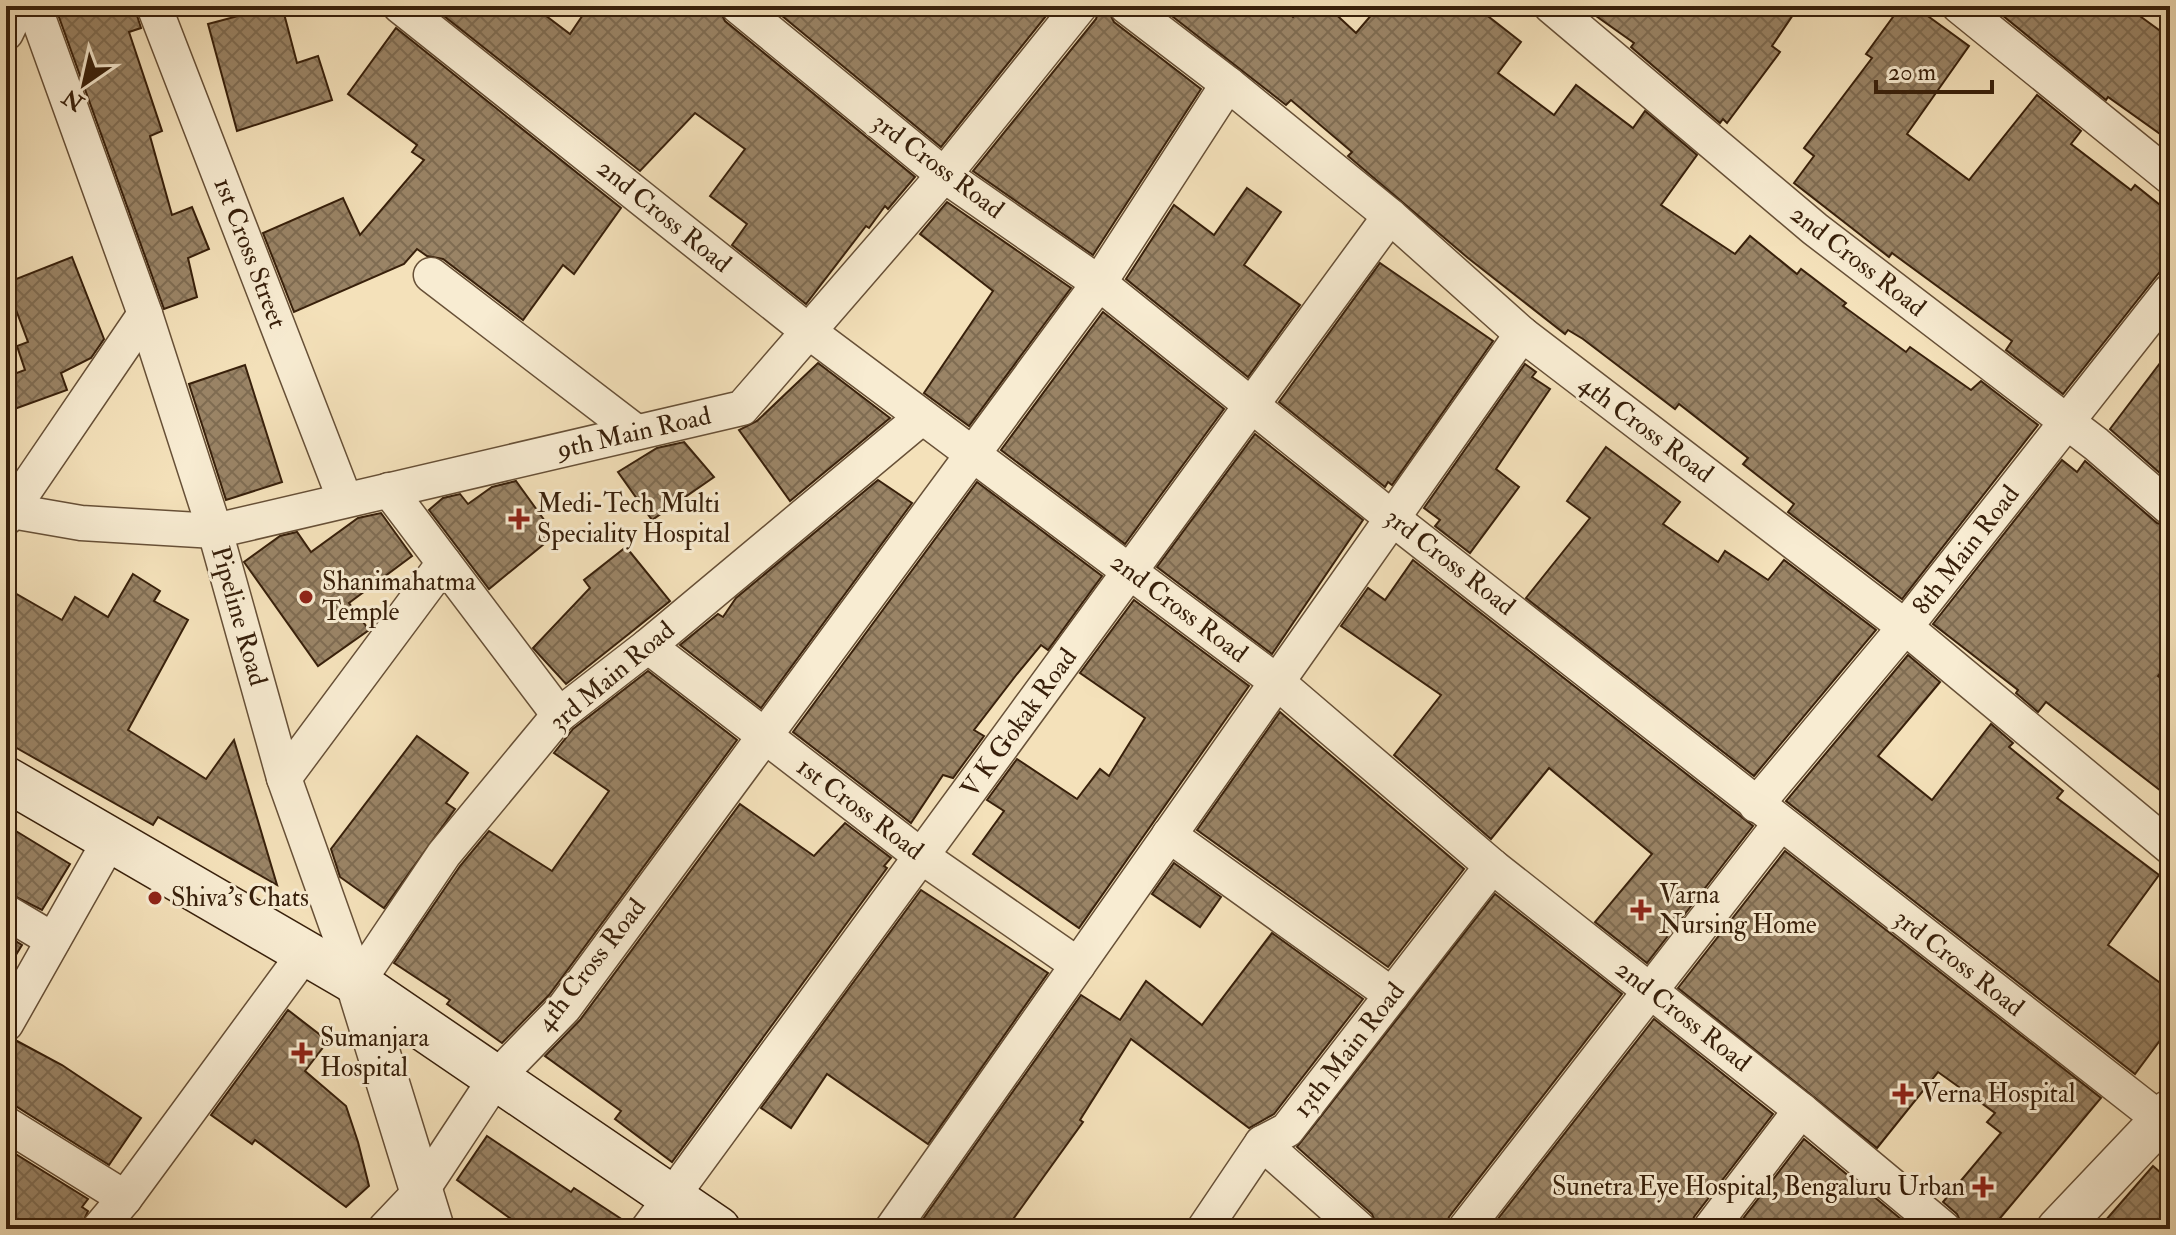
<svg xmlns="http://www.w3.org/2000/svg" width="2176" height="1235" font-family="'IM FELL Double Pica',serif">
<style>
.building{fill:url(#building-cross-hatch);stroke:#38200b;stroke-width:2}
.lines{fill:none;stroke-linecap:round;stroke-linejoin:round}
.minor-casing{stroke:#675037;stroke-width:37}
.tertiary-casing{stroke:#675037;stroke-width:45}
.secondary-casing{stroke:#38200b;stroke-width:47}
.minor{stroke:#f8ecd2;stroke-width:34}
.tertiary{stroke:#f8ecd2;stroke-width:42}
.secondary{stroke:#f8ecd2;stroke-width:44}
.poi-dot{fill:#8f2418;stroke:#f8ecd2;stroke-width:3}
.labels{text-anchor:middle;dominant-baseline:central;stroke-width:6;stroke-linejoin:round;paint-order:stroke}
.street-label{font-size:26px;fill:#38200b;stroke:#f8ecd2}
.poi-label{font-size:26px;fill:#38200b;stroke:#f8ecd2;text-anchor:start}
</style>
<defs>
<pattern id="building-cross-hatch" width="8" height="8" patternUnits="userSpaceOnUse" patternTransform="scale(2)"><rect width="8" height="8" fill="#9a8466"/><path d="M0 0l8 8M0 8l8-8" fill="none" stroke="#7f6c52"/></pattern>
</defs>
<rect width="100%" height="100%" fill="#f4e1ba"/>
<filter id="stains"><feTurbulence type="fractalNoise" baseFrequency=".0025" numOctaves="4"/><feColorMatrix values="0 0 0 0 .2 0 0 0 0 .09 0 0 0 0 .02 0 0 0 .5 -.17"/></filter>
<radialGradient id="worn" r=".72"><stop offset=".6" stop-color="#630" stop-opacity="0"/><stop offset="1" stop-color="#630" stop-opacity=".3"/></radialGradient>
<!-- building -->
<g class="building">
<path d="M55 6H134L141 28 129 32 162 131 150 136 172 215 192 207 209 249 188 258 197 297 164 309Z"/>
<path d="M276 6H282L297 63 318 56 332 100 237 131 208 24Z"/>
<path d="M452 6H533L570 34 589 6H718L725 21 915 177 888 209 885 206 869 228 866 226 806 304 732 245 747 224 710 196 745 149 695 113 640 171 444 16Z"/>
<path d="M770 6H1054L941 147Z"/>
<path d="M1100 6H1106L1114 22 1201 89 1093 255 973 171 1096 19Z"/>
<path d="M1159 6H1279L1293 17 1303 6H1327L1356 33 1379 6H1475L1521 42 1498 73 1554 115 1576 85 1633 128 1645 111 1697 155 1661 205 1735 254 1750 236 1797 274 1801 269 1846 303 1843 306 1906 352 1910 347 1971 390 1981 381 2038 425 1902 599 1788 512 1794 504 1743 464 1748 458 1679 404 1675 409 1583 339 1568 330 1565 334 1468 258 1348 156 1352 152 1291 100 1286 105Z"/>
<path d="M1582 6H1799L1772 46 1780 52 1727 123 1723 119 1720 123 1631 47 1634 43Z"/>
<path d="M1901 6H1914L1969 46 1907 134 1969 180 2037 95 2081 131 2071 144 2131 190 2135 185 2170 213V259L2063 394 2006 350 2012 341 1892 253 1889 257 1794 183 1814 156 1804 148 1872 58 1866 54Z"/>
<path d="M1991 6H2126L2170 38V141L2108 97 2106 100Z"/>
<path d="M396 28 621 208 574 274 563 265 523 320 443 259 427 256 417 249 404 264 294 312 263 233 343 198 360 235 424 160 412 152 417 145 348 94Z"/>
<path d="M1247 188 1281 212 1244 265 1300 305 1248 377 1126 279 1174 205 1214 235Z"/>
<path d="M947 202 1071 288 969 426 924 393 993 291 920 234Z"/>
<path d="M72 257 104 339 91 358 61 373 67 390 6 412V377L25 370 17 346 28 342 6 283Z"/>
<path d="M1380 263 1493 341 1392 485 1388 482 1385 487 1279 402Z"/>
<path d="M1103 312 1224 409 1125 544 1001 450Z"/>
<path d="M2170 350V482L2110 429Z"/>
<path d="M818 363 890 418 790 501 739 430 757 421Z"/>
<path d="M1525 364 1536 372 1532 377 1550 389 1496 469 1519 487 1470 553 1435 526 1440 520 1424 508Z"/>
<path d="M245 365 282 482 226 500 189 384Z"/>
<path d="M1255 434 1363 520 1272 654 1157 567Z"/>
<path d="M684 442 714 477 652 520 618 472 657 448Z"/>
<path d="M1606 447 1680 502 1663 524 1718 562 1725 551 1768 580 1784 560 1876 630 1754 776 1526 598 1590 518 1567 501Z"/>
<path d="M2062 460 2077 472 2085 461 2157 523 2170 527V660L2158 676 2170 685V798L2046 702 2038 712 2016 693 2018 690 1933 624Z"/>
<path d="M878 480 912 503 761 708 680 645 718 614 723 617 736 598Z"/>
<path d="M516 481 555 535 489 589 429 510 443 498 460 494 468 504 492 487Z"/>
<path d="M977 482 1102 576 1048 650 1041 645 1017 674 974 730 984 736 953 778 943 775 911 823 793 732Z"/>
<path d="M381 513 412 556 349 603 369 630 318 666 244 562 280 536 297 532 311 552 358 518Z"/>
<path d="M626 547 670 601 566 684 533 648 590 588 584 580Z"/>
<path d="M1413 560 1753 826 1647 963 1595 922 1652 854 1549 768 1491 839 1394 755 1441 695 1341 626 1368 588 1385 600Z"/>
<path d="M133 574 160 591 154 601 188 620 128 730 206 779 234 740 277 885 158 817 153 825 6 742V588L62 620 75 597 108 617Z"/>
<path d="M1134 600 1249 686 1079 928 973 854 1004 811 987 800 1017 759 1077 799 1100 769 1109 776 1145 718 1080 673Z"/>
<path d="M1908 655 1940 682 1878 756 1932 800 1991 724 2013 743 2009 747 2063 791 2057 798 2159 875 2108 945 2170 990V1027L2135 1074 1786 801Z"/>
<path d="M648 671 737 740 549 995 502 1043 447 1004 450 1000 394 963 460 866 489 831 552 871 609 791 554 753 573 729Z"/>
<path d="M1280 712 1464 869 1388 967 1197 830Z"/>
<path d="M417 736 468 773 446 803 455 809 384 908 340 877 331 849Z"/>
<path d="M740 804 814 856 845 823 891 858 884 866 887 868 672 1162 615 1119 621 1111 545 1056 580 1020Z"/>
<path d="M6 825 70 864 42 910 6 892Z"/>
<path d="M1785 851 2101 1098 1991 1229H1964L1957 1214 1943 1202 2001 1133 1987 1122 1995 1113 1938 1072 1877 1148 1678 988Z"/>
<path d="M1174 863 1221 897 1200 927 1152 894Z"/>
<path d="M921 890 1048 973 928 1144 827 1074 791 1128 761 1108Z"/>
<path d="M1495 894 1622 994 1449 1217 1445 1229H1378L1372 1214 1297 1147Z"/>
<path d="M1272 933 1363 999 1274 1114 1249 1128 1131 1039 1080 1120 1083 1122 1006 1229H916L1081 995 1120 1020 1146 981 1202 1025Z"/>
<path d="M6 935 22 945 6 971Z"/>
<path d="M288 1010 328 1041 305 1071 346 1106 358 1142 369 1186 346 1207 255 1140 252 1144 211 1115Z"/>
<path d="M1654 1019 1773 1114 1694 1217 1690 1229H1490Z"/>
<path d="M17 1041 62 1065 141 1118 109 1165 17 1107 6 1104V1044Z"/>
<path d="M487 1136 571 1192 574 1188 629 1224 628 1229H525L457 1180Z"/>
<path d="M1804 1139 1913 1229H1735Z"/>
<path d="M6 1148 88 1199 82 1207 88 1211 80 1229H6Z"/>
<path d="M2153 1166 2170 1181V1229H2098Z"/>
</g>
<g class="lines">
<!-- minor casing -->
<g class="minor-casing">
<g id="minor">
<path d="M34 6 145 314 215 531 284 778 357 983"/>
<path d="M154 6 345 500"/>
<path d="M400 6 808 331 1277 682 1492 866 1801 1110 1944 1229"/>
<path d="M738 6 944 175 1099 283 1392 518 2161 1120"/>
<path d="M1126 6 1228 84 1390 216 1522 334 1905 627 2170 847"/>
<path d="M1551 6 1815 229 2096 444 2170 508"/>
<path d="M1959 6 2170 177"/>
<path d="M6 33 19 6"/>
<path d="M431 275 636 432"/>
<path d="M389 490 559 715"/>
<path d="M6 510 81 523 215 531 742 408 944 175 1080 6"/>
<path d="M6 518 145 314"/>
<path d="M648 646 921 856 1078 965"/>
<path d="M284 778 444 563"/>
<path d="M1756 805 1905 627 2170 291"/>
<path d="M1169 835 1392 995"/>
<path d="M6 912 53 940"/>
<path d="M357 983 444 854 559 715 648 646 921 418"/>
<path d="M6 1024 110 840"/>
<path d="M6 1124 125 1198"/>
<path d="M1262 1143 1359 1229"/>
<path d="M99 1229 125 1198 305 953"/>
<path d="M385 1229 422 1190 496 1078 564 1008 1099 283 1228 84"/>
<path d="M648 1229 1390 216"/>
<path d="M892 1229 1522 334"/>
<path d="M1204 1229 1262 1143 1287 1130 1492 866"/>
<path d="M1465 1229 1780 824"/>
<path d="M1710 1229 1801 1110"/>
</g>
</g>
<!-- tertiary casing -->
<g class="tertiary-casing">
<g id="tertiary">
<path d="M357 983 433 1229"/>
<path d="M2058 1229 2170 1111"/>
</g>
</g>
<!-- secondary casing -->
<g class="secondary-casing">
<path id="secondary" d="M6 779 357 983 718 1229"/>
</g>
<!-- minor -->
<use href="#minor" class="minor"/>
<!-- tertiary -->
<use href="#tertiary" class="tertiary"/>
<!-- secondary -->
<use href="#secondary" class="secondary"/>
</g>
<!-- markers -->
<g class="poi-dot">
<path d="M515 507h8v8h8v8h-8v8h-8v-8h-8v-8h8z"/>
<circle cx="306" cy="597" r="8"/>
<circle cx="155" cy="898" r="8"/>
<path d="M1637 898h8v8h8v8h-8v8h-8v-8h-8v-8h8z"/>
<path d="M298 1041h8v8h8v8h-8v8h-8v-8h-8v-8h8z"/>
<path d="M1899 1082h8v8h8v8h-8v8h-8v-8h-8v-8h8z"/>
<path d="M1979 1175h8v8h8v8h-8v8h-8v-8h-8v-8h8z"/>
</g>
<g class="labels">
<!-- street labels -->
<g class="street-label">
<text transform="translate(938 166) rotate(37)">3rd Cross Road</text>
<text transform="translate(664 216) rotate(39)">2nd Cross Road</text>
<text transform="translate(250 253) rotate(69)">1st Cross Street</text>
<text transform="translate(1858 261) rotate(38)">2nd Cross Road</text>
<text transform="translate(1646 429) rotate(37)">4th Cross Road</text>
<text transform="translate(634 433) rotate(-13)">9th Main Road</text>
<text transform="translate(1966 550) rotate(-52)">8th Main Road</text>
<text transform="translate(1450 562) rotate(38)">3rd Cross Road</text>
<text transform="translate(1179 608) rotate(37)">2nd Cross Road</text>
<text transform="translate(239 616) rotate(74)">Pipeline Road</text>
<text transform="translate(612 676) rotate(-40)">3rd Main Road</text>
<text transform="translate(1019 723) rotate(-54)">V K Gokak Road</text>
<text transform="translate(860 809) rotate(37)">1st Cross Road</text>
<text transform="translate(1959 963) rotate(38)">3rd Cross Road</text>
<text transform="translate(591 965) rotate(-52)">4th Cross Road</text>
<text transform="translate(1683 1016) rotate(38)">2nd Cross Road</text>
<text transform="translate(1349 1050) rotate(-52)">13th Main Road</text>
</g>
<!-- poi labels -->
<g class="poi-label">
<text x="537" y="504">Medi-Tech Multi<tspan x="537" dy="30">Speciality Hospital</tspan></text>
<text x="322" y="582">Shanimahatma<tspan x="322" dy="30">Temple</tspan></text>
<text x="1659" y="895">Varna<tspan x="1659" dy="30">Nursing Home</tspan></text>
<text x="171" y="898">Shiva's Chats</text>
<text x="320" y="1038">Sumanjara<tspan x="320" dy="30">Hospital</tspan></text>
<text x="1921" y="1094">Verna Hospital</text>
<text x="1965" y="1187" text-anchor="end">Sunetra Eye Hospital, Bengaluru Urban</text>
</g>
</g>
<!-- margin -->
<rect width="2176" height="1235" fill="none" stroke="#f4e1ba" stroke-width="32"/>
<rect x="8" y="8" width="2160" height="1219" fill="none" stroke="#38200b" stroke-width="4"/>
<rect x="16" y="16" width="2144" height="1203" fill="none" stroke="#38200b" stroke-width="2"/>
<!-- north arrow -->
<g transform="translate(84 84) rotate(214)" stroke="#f8ecd2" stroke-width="6" paint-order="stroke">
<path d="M0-6L14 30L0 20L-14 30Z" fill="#38200b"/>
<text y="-12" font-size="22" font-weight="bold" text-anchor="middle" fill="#38200b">N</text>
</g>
<!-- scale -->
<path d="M1876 80v12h116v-12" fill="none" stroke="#38200b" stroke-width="4"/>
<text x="1888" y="80" font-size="24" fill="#38200b" stroke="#f8ecd2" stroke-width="6" paint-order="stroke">20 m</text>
<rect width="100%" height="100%" filter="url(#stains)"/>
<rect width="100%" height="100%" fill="url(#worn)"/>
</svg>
